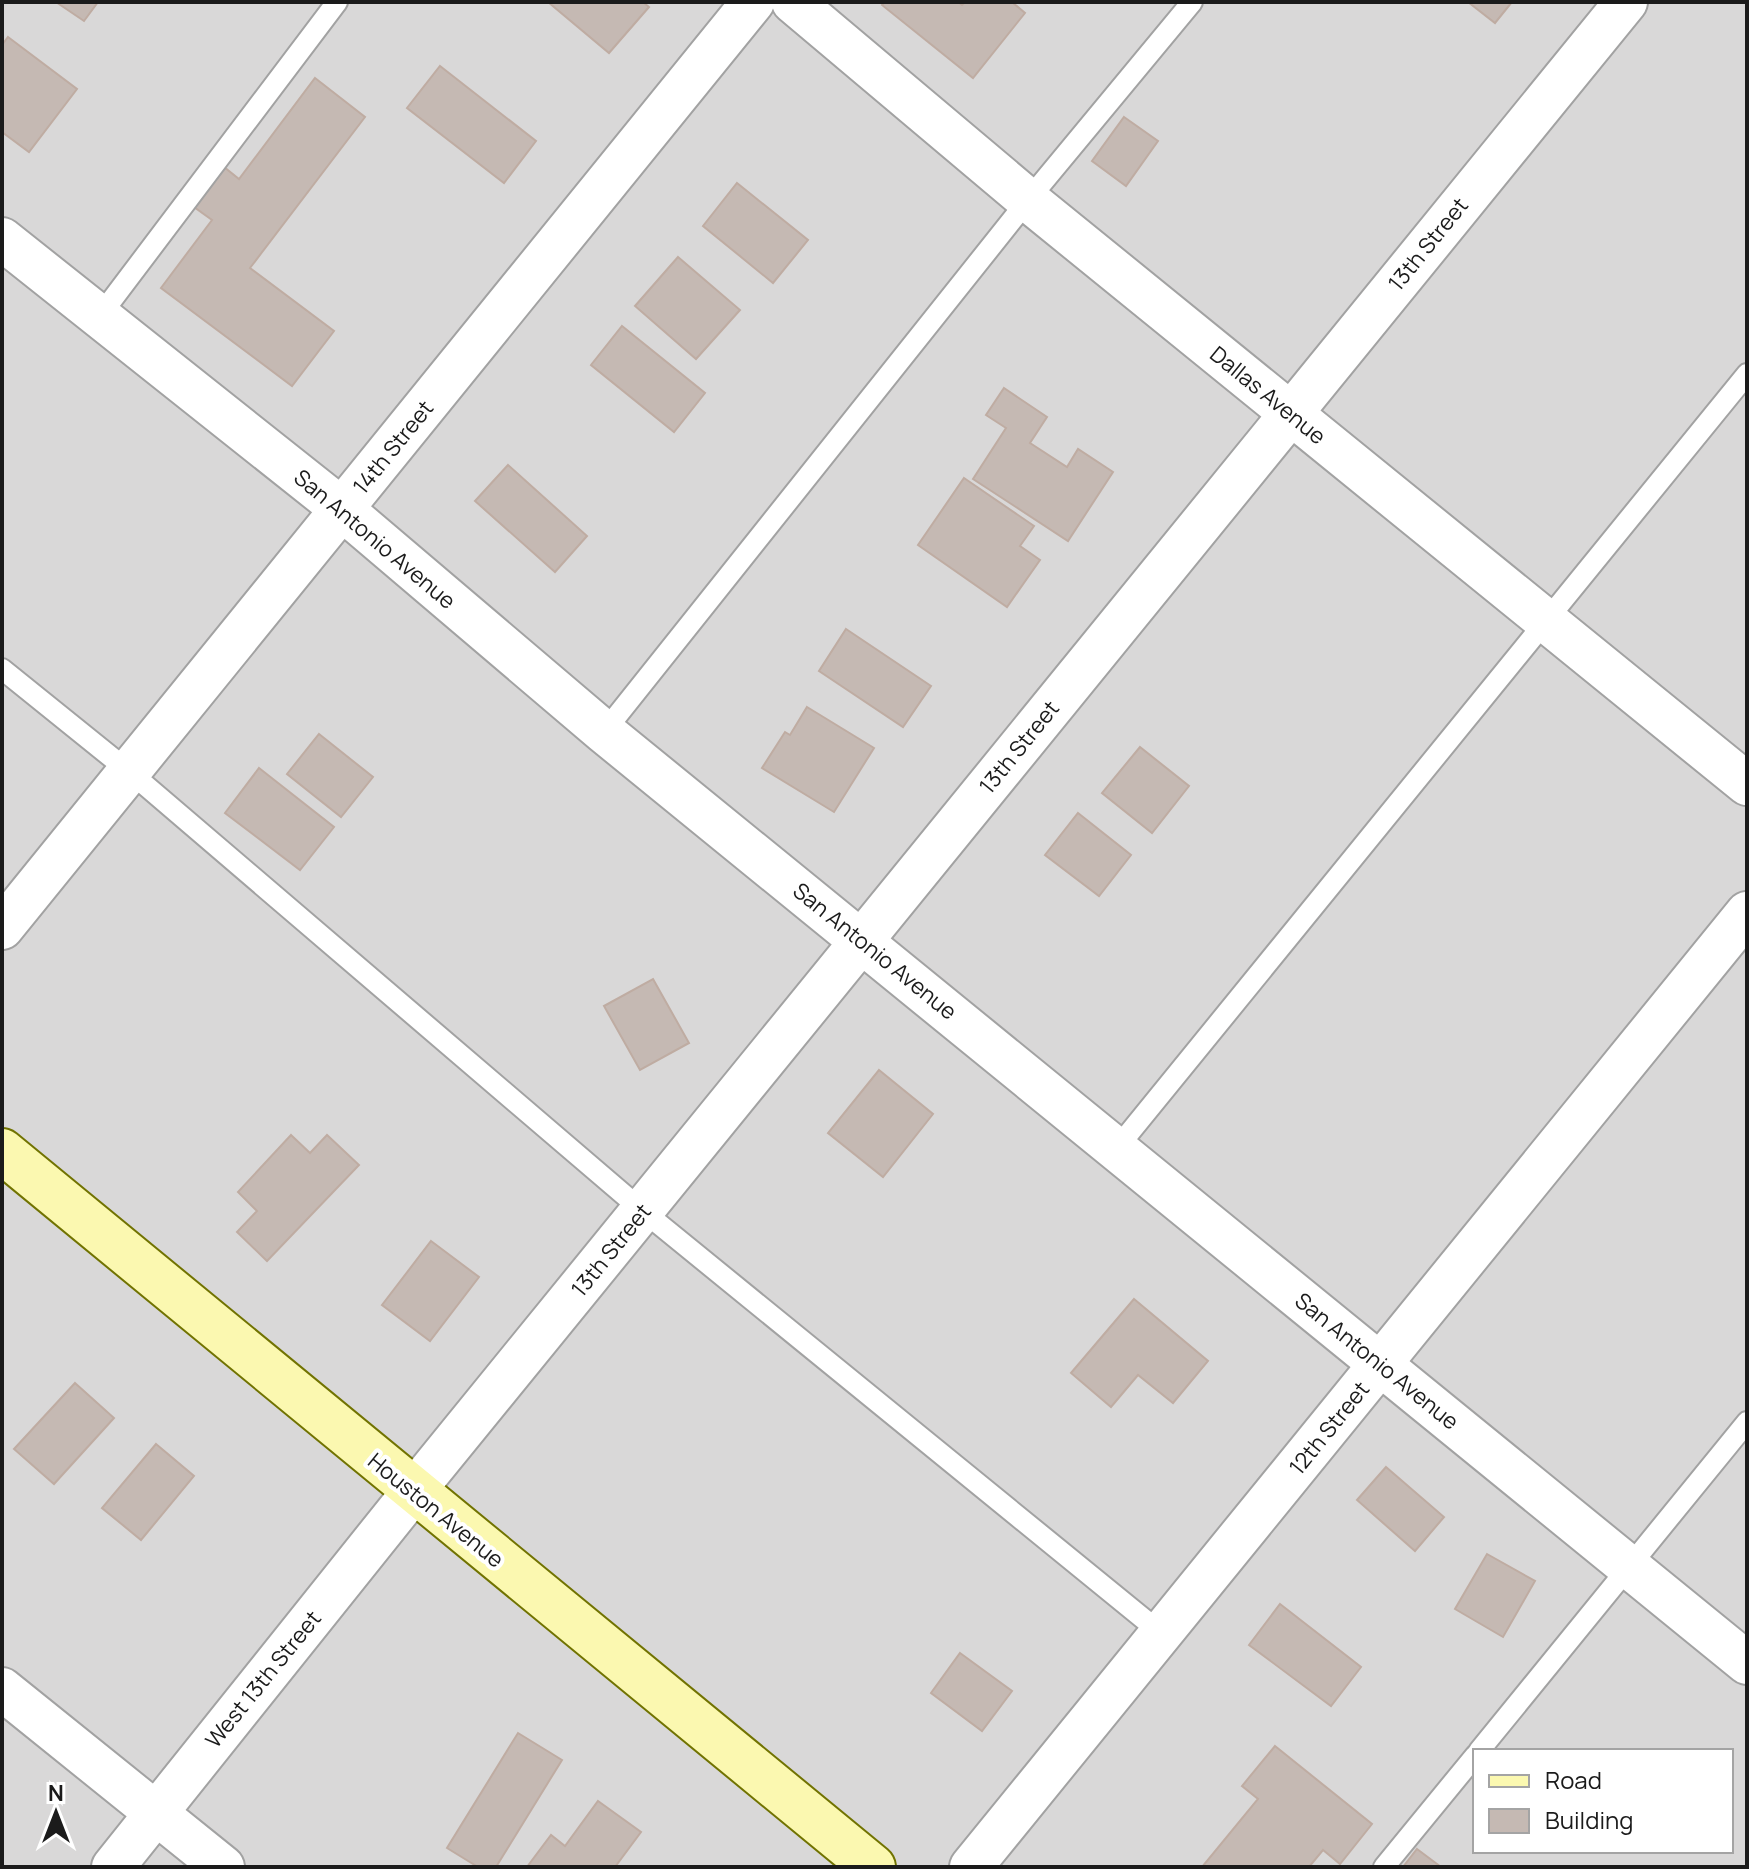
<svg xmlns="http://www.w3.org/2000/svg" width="1749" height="1869" font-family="Manrope,sans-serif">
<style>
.residential{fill:#d9d8d8;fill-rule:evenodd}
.building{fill:#c5b9b3;stroke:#bfaca2;stroke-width:2}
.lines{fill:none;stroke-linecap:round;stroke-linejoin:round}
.lane-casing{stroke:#a2a2a2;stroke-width:24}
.street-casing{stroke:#a2a2a2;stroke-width:46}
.secondary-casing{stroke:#717301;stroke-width:48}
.lane{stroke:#fff;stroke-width:20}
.street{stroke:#fff;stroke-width:42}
.secondary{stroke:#fbf8b0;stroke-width:44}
.labels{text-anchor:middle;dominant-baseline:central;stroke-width:8;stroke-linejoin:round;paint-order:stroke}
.street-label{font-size:22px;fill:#1b1b1b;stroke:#fff}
</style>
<rect width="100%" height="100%" fill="#ede8e0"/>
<!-- residential -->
<path class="residential" d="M2 2H1747V1867H2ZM1475 1751H1731V1851H1475Z"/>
<!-- building -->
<g class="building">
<path d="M56 2H98L84 21Z"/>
<path d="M548 2H643L649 7 609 53Z"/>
<path d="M885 2H958L962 5 965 2H1012L1025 13 973 78 882 5Z"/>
<path d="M1468 2H1512L1495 23Z"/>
<path d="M8 37 77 89 29 152 2 132V45Z"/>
<path d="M440 66 536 141 504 183 407 108Z"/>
<path d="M315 78 365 117 250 268 334 331 292 386 161 288 212 220 194 207 224 167 239 179Z"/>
<path d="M1124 117 1158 141 1126 186 1092 161Z"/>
<path d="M737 183 808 240 773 283 703 226Z"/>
<path d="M678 257 740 310 696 359 635 306Z"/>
<path d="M622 326 705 393 674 432 591 365Z"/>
<path d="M1004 388 1047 417 1030 443 1067 467 1078 449 1113 472 1068 541 973 479 1006 428 986 415Z"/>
<path d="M508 465 587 536 555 572 475 501Z"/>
<path d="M964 478 1034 526 1020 546 1040 560 1007 607 918 545Z"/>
<path d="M846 629 931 686 903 727 819 671Z"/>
<path d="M807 707 874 748 834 812 762 768 785 732 790 735Z"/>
<path d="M319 734 373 777 341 817 287 774Z"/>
<path d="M1140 747 1189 786 1152 833 1102 793Z"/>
<path d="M259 768 334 827 300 870 225 813Z"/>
<path d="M1078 813 1131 855 1099 896 1045 855Z"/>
<path d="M653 979 689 1043 640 1070 604 1006Z"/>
<path d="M879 1070 933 1114 883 1177 828 1133Z"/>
<path d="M291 1135 310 1153 327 1135 359 1165 267 1261 237 1232 257 1211 238 1192Z"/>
<path d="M431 1241 479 1277 430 1341 382 1305Z"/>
<path d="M1134 1299 1208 1361 1173 1403 1138 1375 1111 1407 1071 1373Z"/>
<path d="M75 1383 114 1418 54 1484 14 1449Z"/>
<path d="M156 1444 194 1476 141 1540 102 1508Z"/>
<path d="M1386 1467 1444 1517 1415 1551 1357 1500Z"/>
<path d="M1487 1554 1535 1581 1503 1637 1455 1609Z"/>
<path d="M1280 1604 1361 1667 1331 1706 1249 1645Z"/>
<path d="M960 1653 1012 1691 982 1731 931 1693Z"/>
<path d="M518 1733 562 1760 496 1867H478L447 1848Z"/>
<path d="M1275 1746 1372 1824 1340 1864 1323 1850 1309 1867H1202L1258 1799 1242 1786Z"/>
<path d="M598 1801 641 1832 615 1867H527L551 1835 565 1846Z"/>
<path d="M1417 1849 1441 1867H1403Z"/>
</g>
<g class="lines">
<!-- lane casing -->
<g class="lane-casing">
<g id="lane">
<path d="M99 317 337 2"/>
<path d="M2 669 131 773 643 1211 1161 1633"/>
<path d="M604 732 1028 200 1192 2"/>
<path d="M1117 1148 1747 374"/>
<path d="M1479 1751 1747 1422"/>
<path d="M1384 1867 1475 1756"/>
</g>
</g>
<!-- street casing -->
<g class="street-casing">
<g id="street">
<path d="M793 2 1028 200 1747 784"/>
<path d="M2 239 343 510 604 732 1747 1663"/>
<path d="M2 928 753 2"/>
<path d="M2 1689 223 1867"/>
<path d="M113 1867 413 1492 1626 2"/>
<path d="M971 1867 1747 913"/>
</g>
</g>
<!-- secondary casing -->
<g class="secondary-casing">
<path id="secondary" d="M2 1151 873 1867"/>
</g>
<!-- lane -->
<use href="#lane" class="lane"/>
<!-- street -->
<use href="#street" class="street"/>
<!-- secondary -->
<use href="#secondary" class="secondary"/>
</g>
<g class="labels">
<!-- street labels -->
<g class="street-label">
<text transform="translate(1428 244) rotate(-51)">13th Street</text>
<text transform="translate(1268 395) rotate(39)">Dallas Avenue</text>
<text transform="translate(393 447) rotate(-51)">14th Street</text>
<text transform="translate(375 539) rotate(40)">San Antonio Avenue</text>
<text transform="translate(1019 747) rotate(-51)">13th Street</text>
<text transform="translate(875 951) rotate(39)">San Antonio Avenue</text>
<text transform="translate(611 1250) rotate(-51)">13th Street</text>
<text transform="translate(1377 1361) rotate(39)">San Antonio Avenue</text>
<text transform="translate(1329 1428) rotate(-51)">12th Street</text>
<text transform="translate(436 1510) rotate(39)">Houston Avenue</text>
<text transform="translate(263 1679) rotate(-51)">West 13th Street</text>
</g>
</g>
<!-- border -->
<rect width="1749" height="1869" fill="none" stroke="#1b1b1b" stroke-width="8"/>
<!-- legend -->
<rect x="1473" y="1749" width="260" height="104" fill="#ffffff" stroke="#a4a4a4" stroke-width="2"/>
<rect x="1489" y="1775" width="40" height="12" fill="#fbf8b0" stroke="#a4a4a4" stroke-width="2"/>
<text x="1545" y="1789" font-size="24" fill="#1b1b1b">Road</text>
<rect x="1489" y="1809" width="40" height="24" fill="#c5b9b3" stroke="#a4a4a4" stroke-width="2"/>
<text x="1545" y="1829" font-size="24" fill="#1b1b1b">Building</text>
<!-- north arrow -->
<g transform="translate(56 1813)" stroke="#ffffff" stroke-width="6" paint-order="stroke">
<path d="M0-6L14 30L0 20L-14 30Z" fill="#1b1b1b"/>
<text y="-12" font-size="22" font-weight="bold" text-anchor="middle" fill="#1b1b1b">N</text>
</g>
</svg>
